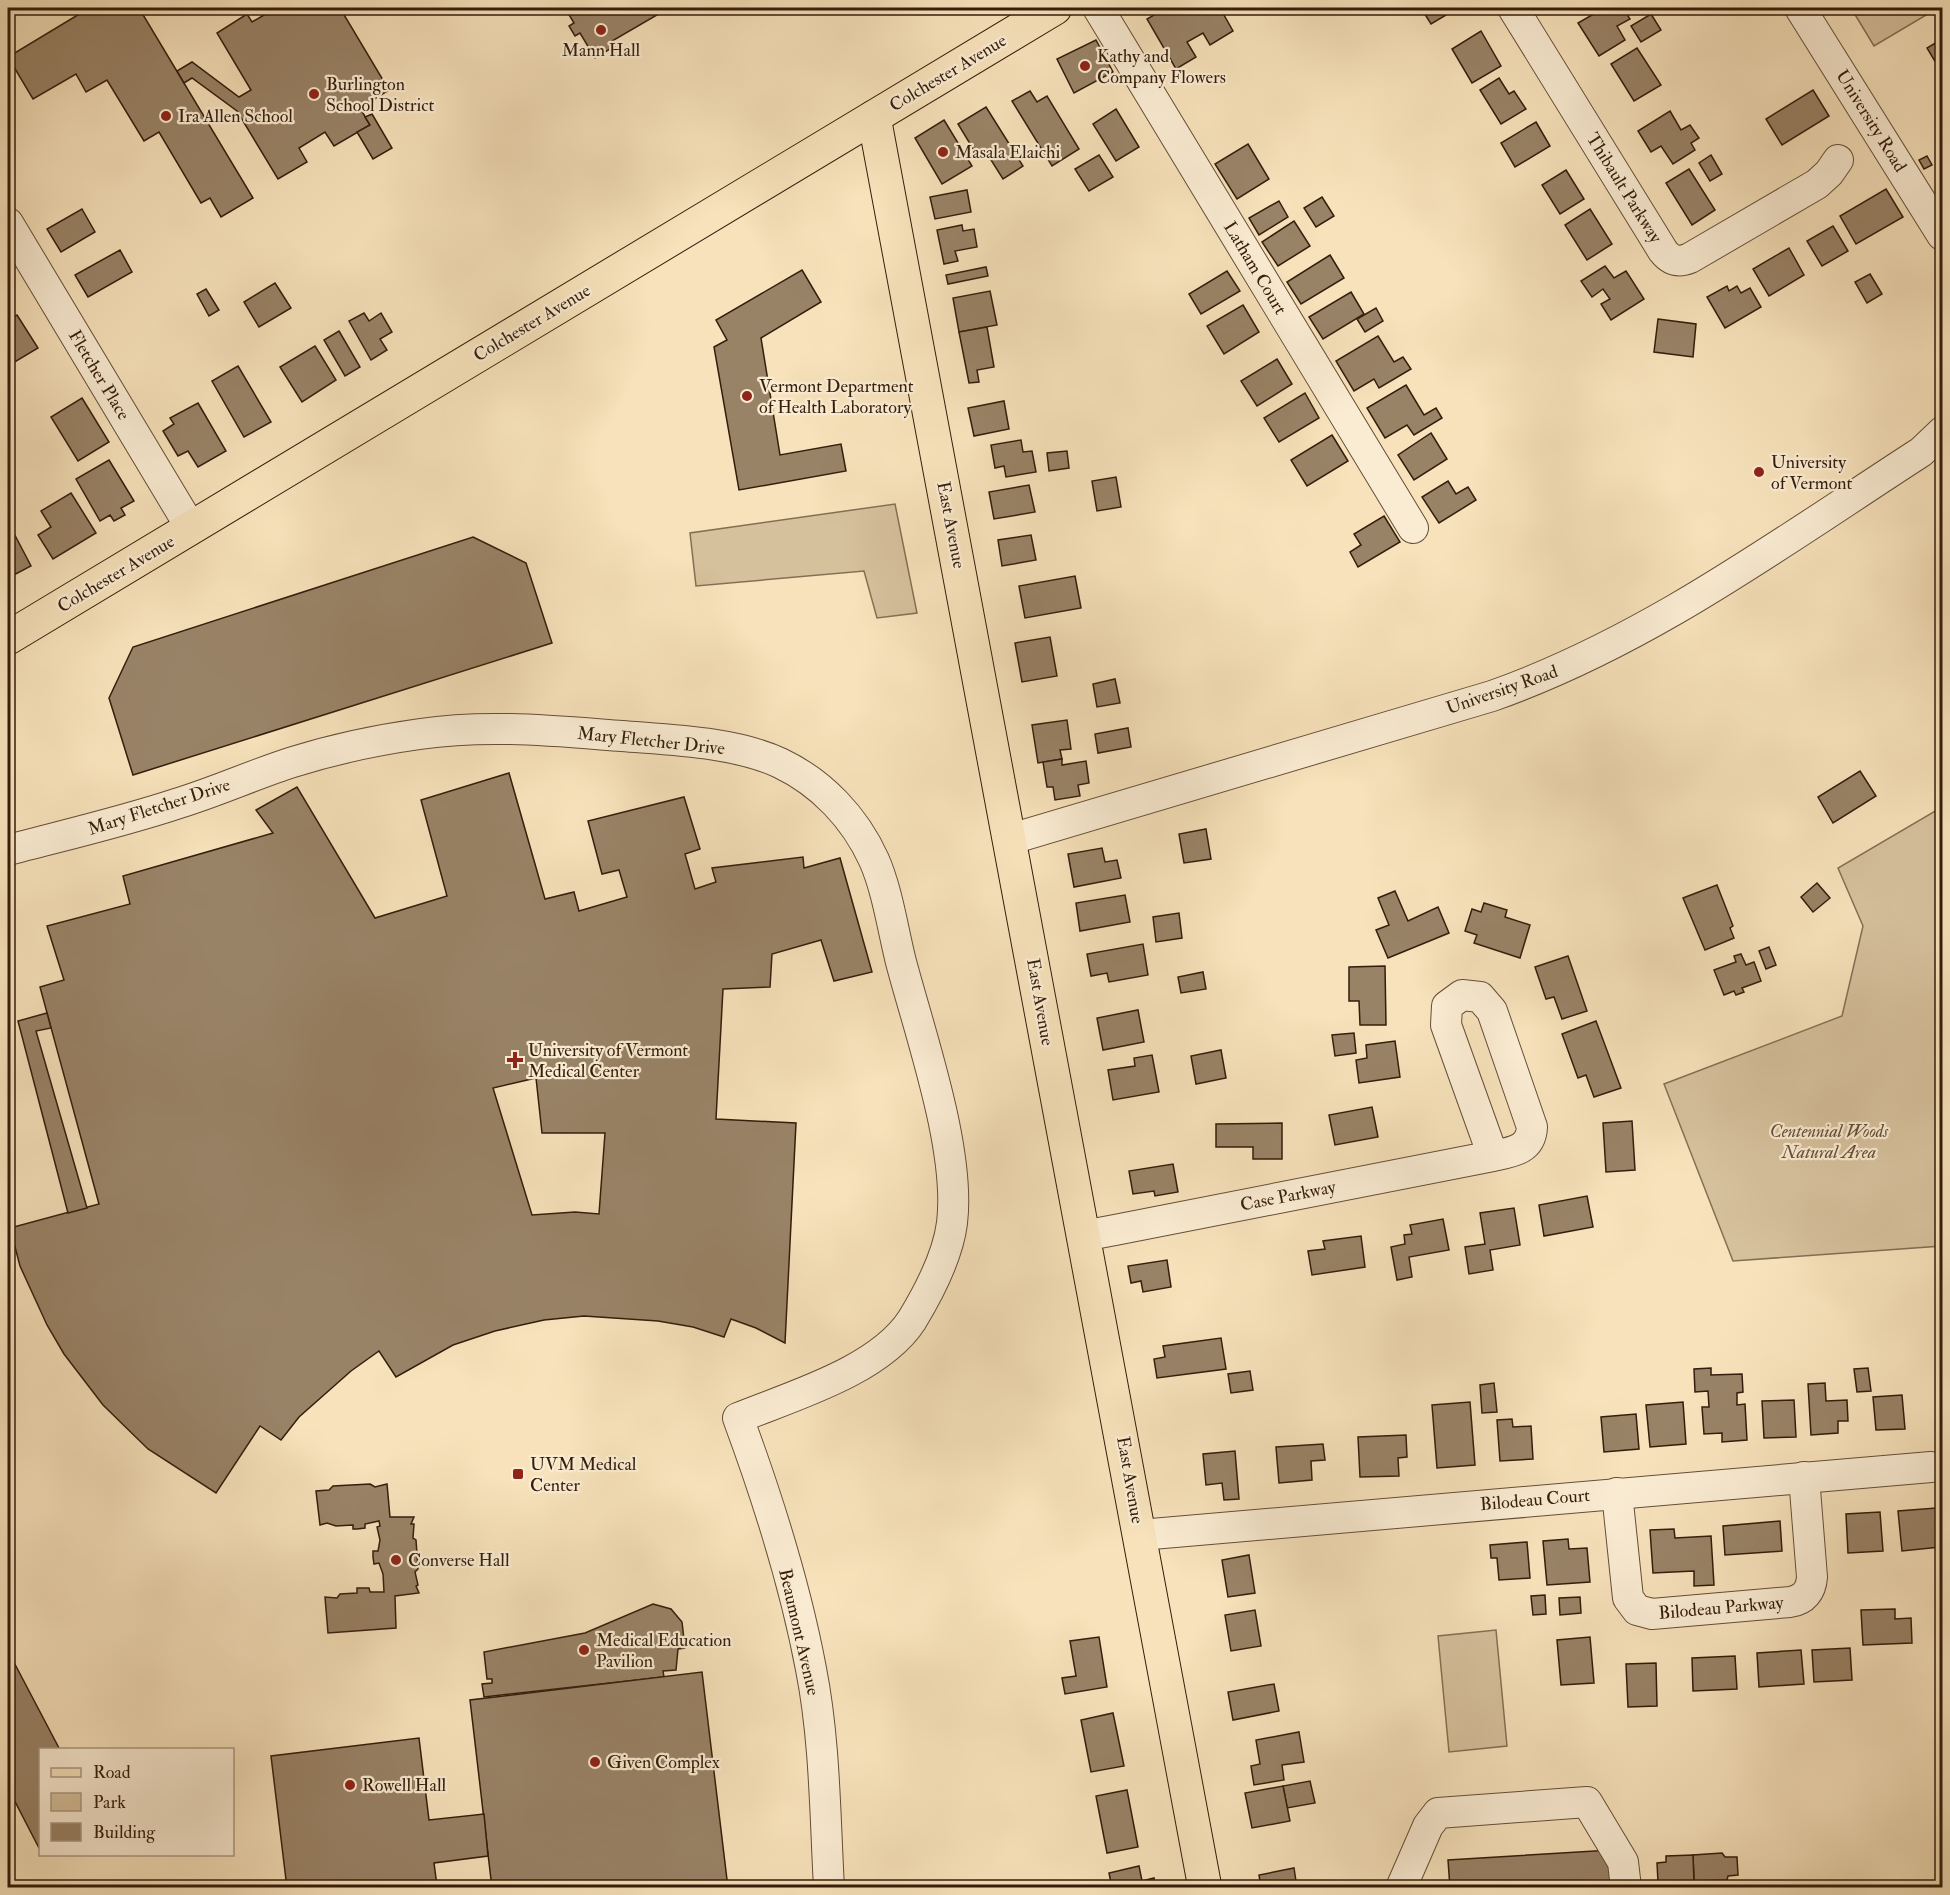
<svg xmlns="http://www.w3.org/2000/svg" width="1950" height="1895" font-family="'IM FELL Double Pica',serif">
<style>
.green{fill:#d6c19d;stroke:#856f54;stroke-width:1.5}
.building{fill:#998367;stroke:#341d0b;stroke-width:1.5;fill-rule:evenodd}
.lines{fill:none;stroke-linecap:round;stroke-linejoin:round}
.minor-casing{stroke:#654e37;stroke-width:32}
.major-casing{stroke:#341d0b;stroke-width:35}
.minor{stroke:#faecd3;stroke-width:30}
.major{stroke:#f7e2bb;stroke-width:33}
.poi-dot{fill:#8f2418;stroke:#faecd3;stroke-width:2}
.labels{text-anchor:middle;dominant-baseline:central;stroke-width:4.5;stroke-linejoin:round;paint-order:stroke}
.poi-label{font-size:18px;fill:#341d0b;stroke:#faecd3;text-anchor:start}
.street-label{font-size:18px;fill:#341d0b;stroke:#faecd3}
.park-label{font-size:18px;font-style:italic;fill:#654e37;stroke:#faecd3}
</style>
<rect width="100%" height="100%" fill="#f7e2bb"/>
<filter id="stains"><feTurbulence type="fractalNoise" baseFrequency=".00333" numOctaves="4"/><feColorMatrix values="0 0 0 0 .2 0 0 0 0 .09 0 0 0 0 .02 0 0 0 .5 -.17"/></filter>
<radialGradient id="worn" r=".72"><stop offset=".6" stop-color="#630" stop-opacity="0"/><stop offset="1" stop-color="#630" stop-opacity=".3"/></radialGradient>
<!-- green -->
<g class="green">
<path d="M1851 8H1938L1874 46Z"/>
<path d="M895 504 917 613 877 618 864 571 696 586 690 533Z"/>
<path d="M1942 807V1246L1733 1261 1664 1084 1842 1016 1863 926 1838 868Z"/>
<path d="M1496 1630 1507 1746 1449 1752 1438 1636Z"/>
</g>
<!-- building -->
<g class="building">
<path d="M84 8H139L253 198 221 217 210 198 201 203 159 132 144 141 107 80 86 92 76 74 33 99 8 57 86 10Z"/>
<path d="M276 8H340L389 90 360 108 370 125 334 146 325 132 299 148 307 162 278 179 237 111 192 78 184 83 177 71 192 62 239 97 251 90 217 33 247 14 252 22Z"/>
<path d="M565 8H669L612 41 615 46 595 58 580 33 575 36 569 26 574 23Z"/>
<path d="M1166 8H1220L1233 31 1210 45 1203 33 1187 42 1196 57 1176 69 1147 19Z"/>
<path d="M1421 8H1456V9L1431 24Z"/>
<path d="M1604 8H1623L1630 19 1617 26 1625 40 1599 56 1578 23Z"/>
<path d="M1651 14 1661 30 1641 42 1631 26Z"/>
<path d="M1481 31 1501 66 1472 83 1452 49Z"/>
<path d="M1942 39V73L1927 48Z"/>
<path d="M1096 40 1113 72 1074 93 1057 59Z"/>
<path d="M1637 48 1661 85 1634 101 1611 64Z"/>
<path d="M1499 78 1509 94 1514 91 1526 109 1501 124 1480 90Z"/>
<path d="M1813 90 1829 116 1782 145 1766 119Z"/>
<path d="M1030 91 1037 102 1047 96 1079 149 1052 166 1012 101Z"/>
<path d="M986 107 1023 166 1003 179 986 152 978 157 958 124Z"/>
<path d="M1116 109 1139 147 1116 161 1093 124Z"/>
<path d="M1670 111 1681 130 1690 125 1699 138 1691 143 1695 150 1673 164 1661 146 1651 152 1638 131Z"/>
<path d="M372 114 392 148 373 159 357 132 370 125 365 117Z"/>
<path d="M944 120 972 166 942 184 915 138Z"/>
<path d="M1536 122 1550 146 1515 167 1501 143Z"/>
<path d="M1248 144 1269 179 1237 199 1215 164Z"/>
<path d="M1099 155 1113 177 1089 191 1075 169Z"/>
<path d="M1711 155 1722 174 1710 181 1699 163Z"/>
<path d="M1927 156 1932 165 1924 169 1919 160Z"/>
<path d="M1689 169 1715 210 1692 225 1666 183Z"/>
<path d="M1566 170 1584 199 1560 214 1542 185Z"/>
<path d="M1886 189 1903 217 1856 244 1840 216Z"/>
<path d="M967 190 971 212 935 219 930 197Z"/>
<path d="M1322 197 1334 216 1316 227 1304 208Z"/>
<path d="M1279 201 1288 217 1259 235 1249 218Z"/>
<path d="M82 209 95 232 61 252 47 229Z"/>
<path d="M1590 209 1612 244 1587 260 1565 225Z"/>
<path d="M1294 221 1310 246 1278 266 1262 242Z"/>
<path d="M962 225 963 231 974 229 977 247 955 251 958 261 944 264 937 230Z"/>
<path d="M1833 226 1848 251 1822 266 1807 241Z"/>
<path d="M1789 248 1804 275 1769 296 1753 269Z"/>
<path d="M120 250 132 272 88 297 75 275Z"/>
<path d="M1330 255 1344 278 1301 304 1287 282Z"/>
<path d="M1605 266 1614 278 1626 271 1644 299 1611 320 1601 304 1610 299 1603 289 1592 297 1581 281Z"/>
<path d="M986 267 988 276 948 284 946 275Z"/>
<path d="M802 270 821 302 761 338 780 455 841 444 846 471 739 490 714 347 727 340 716 320Z"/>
<path d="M1227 271 1240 291 1201 314 1189 294Z"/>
<path d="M1870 274 1882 294 1867 303 1855 282Z"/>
<path d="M275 283 291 308 259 327 244 302Z"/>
<path d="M1727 286 1729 291 1737 286 1741 293 1750 288 1761 307 1725 328 1707 297Z"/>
<path d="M206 289 219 310 209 316 197 294Z"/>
<path d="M990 291 997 325 959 332 953 298Z"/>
<path d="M1351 292 1364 314 1323 339 1309 317Z"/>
<path d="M1243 305 1259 332 1224 354 1207 326Z"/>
<path d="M1376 308 1383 321 1365 332 1357 319Z"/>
<path d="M364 313 369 321 381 313 392 332 380 339 387 350 371 360 349 321Z"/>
<path d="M17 315 38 348 8 366V321Z"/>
<path d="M1658 319 1696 324 1693 357 1654 352Z"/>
<path d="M987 327 994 367 977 370 979 382 969 383 959 332Z"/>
<path d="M339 331 360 367 345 376 324 340Z"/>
<path d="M1378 336 1394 362 1403 357 1411 369 1379 388 1374 379 1354 391 1336 361Z"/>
<path d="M315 346 336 380 302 402 280 367Z"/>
<path d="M1277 359 1292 384 1257 406 1241 381Z"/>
<path d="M238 366 271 422 244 437 212 381Z"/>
<path d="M1406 385 1424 415 1436 408 1442 418 1414 435 1407 425 1385 438 1367 408Z"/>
<path d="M1305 393 1319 418 1279 442 1264 418Z"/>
<path d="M82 398 109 442 78 461 51 417Z"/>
<path d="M1004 401 1009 429 974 436 968 408Z"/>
<path d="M198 403 226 451 198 467 188 451 178 456 163 431 174 424 170 418Z"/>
<path d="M1431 433 1447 459 1414 480 1398 455Z"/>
<path d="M1332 435 1348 461 1307 486 1291 460Z"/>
<path d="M1021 440 1023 452 1032 451 1036 472 1006 477 1004 466 995 468 991 445Z"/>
<path d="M1067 451 1069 468 1049 471 1047 453Z"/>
<path d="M109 460 134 501 121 508 125 515 114 521 110 515 100 521 76 479Z"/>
<path d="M1116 477 1121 507 1097 511 1092 481Z"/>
<path d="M1448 481 1456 494 1468 487 1476 500 1439 523 1422 497Z"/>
<path d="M1029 485 1035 512 994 519 989 492Z"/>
<path d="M71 493 96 533 53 559 38 535 51 527 41 511Z"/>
<path d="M1384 516 1400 542 1358 567 1350 552 1361 545 1354 534Z"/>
<path d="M8 522 31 566 8 578Z"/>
<path d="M1031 535 1036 560 1002 566 998 540Z"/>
<path d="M473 537 526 563 552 643 133 775 109 698 133 647Z"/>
<path d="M1075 576 1081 608 1025 618 1019 586Z"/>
<path d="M1050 637 1057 676 1022 682 1015 643Z"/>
<path d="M1115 679 1120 703 1097 707 1093 684Z"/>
<path d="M1067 720 1071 749 1060 750 1062 759 1038 763 1032 725Z"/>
<path d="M1128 728 1131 747 1098 753 1095 734Z"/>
<path d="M1062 759V765L1086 761 1089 783 1078 785 1080 796 1055 800 1053 787H1047L1043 762Z"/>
<path d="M1860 771 1876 796 1833 823 1818 797Z"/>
<path d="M509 773 545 899 574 892 579 911 627 897 619 870 602 874 588 821 684 797 700 849 685 854 695 889 716 882 712 868 803 857 804 868 840 858 872 972 834 981 821 940 772 954 770 987 723 989 716 1119 796 1123 785 1343 756 1328 731 1319 724 1337 693 1327 658 1321 584 1316 544 1320 495 1331 453 1345 396 1377 379 1351 351 1371 299 1417 281 1440 260 1426 216 1493 148 1449 103 1405 64 1354 47 1325 20 1266 10 1228 99 1204 40 987 64 980 47 926 130 904 123 876 273 833 256 810 297 787 375 918 447 896 421 800ZM536 1078 542 1133H605L599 1214 575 1212 532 1215 493 1088Z"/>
<path d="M1206 829 1211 859 1184 863 1179 834Z"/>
<path d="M1102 848 1105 862 1117 860 1121 878 1074 887 1068 854Z"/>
<path d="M1817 883 1830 898 1813 912 1801 897Z"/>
<path d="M1717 885 1733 926 1730 928 1734 938 1705 950 1683 898Z"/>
<path d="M1395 891 1408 921 1438 907 1449 933 1388 958 1376 930 1389 925 1378 898Z"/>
<path d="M1125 895 1130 922 1080 931 1076 903Z"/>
<path d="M1484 903 1507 910 1505 917 1530 925 1520 958 1474 943 1477 935 1465 931 1472 909 1481 912Z"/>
<path d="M1179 913 1182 938 1156 942 1153 917Z"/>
<path d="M1143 944 1148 975 1109 982 1107 973 1091 976 1087 954Z"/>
<path d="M1769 947 1776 965 1766 969 1759 951Z"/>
<path d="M1741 954 1746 965 1754 962 1761 981 1742 988 1744 992 1736 995 1734 991 1724 995 1714 970 1736 962 1734 956Z"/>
<path d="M1568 956 1587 1011 1562 1019 1554 997 1546 999 1535 967Z"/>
<path d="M1385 966 1386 1025H1360L1359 1001H1349V967Z"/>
<path d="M1203 972 1206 989 1181 993 1178 977Z"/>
<path d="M1138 1010 1144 1042 1103 1050 1097 1018Z"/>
<path d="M47 1013 51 1028 36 1031 87 1208 68 1213 18 1021Z"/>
<path d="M1596 1021 1621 1088 1594 1097 1586 1075 1578 1078 1562 1034Z"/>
<path d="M1354 1033 1356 1053 1335 1056 1332 1035Z"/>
<path d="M1395 1041 1400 1077 1359 1083 1356 1060 1367 1058 1366 1045Z"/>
<path d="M1221 1050 1226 1078 1196 1084 1191 1056Z"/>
<path d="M1152 1055 1159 1092 1113 1100 1108 1070 1135 1066 1134 1058Z"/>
<path d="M1372 1107 1378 1137 1335 1145 1329 1115Z"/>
<path d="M1632 1121 1635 1170 1606 1172 1603 1123Z"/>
<path d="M1282 1123V1159H1253V1147H1216V1124Z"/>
<path d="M1173 1164 1178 1192 1155 1196 1154 1191 1133 1194 1129 1171Z"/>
<path d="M1587 1196 1593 1227 1544 1236 1539 1205Z"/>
<path d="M1514 1208 1520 1245 1490 1250 1493 1270 1469 1274 1465 1247 1485 1244 1480 1213Z"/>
<path d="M1443 1219 1449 1250 1409 1257 1412 1277 1397 1280 1391 1247 1405 1244 1404 1235 1412 1234 1410 1225Z"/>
<path d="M1361 1236 1365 1267 1312 1275 1308 1251 1325 1249 1323 1241Z"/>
<path d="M1167 1260 1171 1287 1143 1292 1141 1281 1131 1283 1128 1266Z"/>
<path d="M1221 1338 1226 1369 1157 1378 1154 1359 1165 1357 1163 1346Z"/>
<path d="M1711 1368V1375L1742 1374 1743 1392 1737 1393V1405L1745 1404 1747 1440 1722 1442V1433L1704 1434 1702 1407H1709L1708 1391 1695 1392 1694 1369Z"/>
<path d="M1868 1368 1871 1391 1857 1392 1854 1369Z"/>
<path d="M1250 1371 1253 1390 1231 1393 1228 1374Z"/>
<path d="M1494 1383 1497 1412 1482 1413 1480 1385Z"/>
<path d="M1825 1383 1826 1401 1847 1400 1848 1421H1838V1433L1811 1435 1808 1384Z"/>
<path d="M1902 1395 1905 1429 1876 1430 1873 1397Z"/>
<path d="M1794 1400 1796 1437 1764 1438 1762 1401Z"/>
<path d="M1470 1402 1475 1465 1437 1468 1432 1405Z"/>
<path d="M1683 1402 1686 1444 1650 1447 1646 1405Z"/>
<path d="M1636 1414 1639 1449 1604 1452 1601 1417Z"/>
<path d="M1512 1419 1513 1427 1531 1426 1533 1459 1500 1461 1497 1420Z"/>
<path d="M1406 1435 1407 1457 1398 1458 1399 1476 1360 1477 1358 1437Z"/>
<path d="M1323 1444 1325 1460 1311 1461 1312 1480 1279 1483 1276 1447Z"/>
<path d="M1235 1451 1239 1499 1224 1500 1222 1483 1206 1485 1203 1454Z"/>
<path d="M370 1484 375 1487 387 1484 390 1517H414L411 1524H414L413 1538 416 1540 418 1569 415 1572 418 1585 416 1586 419 1593 395 1596 396 1628 328 1633 325 1597 337 1598 340 1594 357 1593V1588H369L370 1592H384L383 1574 379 1563 374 1564 373 1557V1551H378L380 1540 377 1527 380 1526 379 1521 365 1524V1528L357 1529H353V1525L336 1526 327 1523 320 1525 316 1491 329 1490 333 1486Z"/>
<path d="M1936 1508 1940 1547 1902 1551 1898 1511Z"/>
<path d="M1880 1512 1883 1551 1848 1553 1846 1514Z"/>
<path d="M1780 1521 1782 1551 1725 1555 1723 1526Z"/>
<path d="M1674 1529 1675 1538 1711 1536 1714 1585 1694 1586V1571L1653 1573 1650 1530Z"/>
<path d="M1568 1539 1569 1549 1587 1548 1590 1582 1547 1585 1543 1541Z"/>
<path d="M1527 1542 1530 1578 1499 1580 1497 1558H1491L1490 1545Z"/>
<path d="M1249 1555 1255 1593 1228 1597 1222 1560Z"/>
<path d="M1545 1595 1546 1614 1533 1615 1531 1596Z"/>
<path d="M1580 1597 1581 1613 1560 1615 1559 1598Z"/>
<path d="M653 1604 671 1609 682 1622 685 1648 678 1649 676 1670 663 1671 664 1677 484 1697 482 1684 492 1683V1679H487L484 1652 585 1633Z"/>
<path d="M1895 1609V1619L1911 1618 1912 1643 1863 1645 1861 1610Z"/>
<path d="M1255 1610 1261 1646 1231 1651 1225 1615Z"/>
<path d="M1099 1637 1107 1687 1065 1694 1062 1678 1076 1676 1070 1641Z"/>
<path d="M1590 1637 1594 1683 1561 1685 1557 1640Z"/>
<path d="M1850 1648 1852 1680 1814 1682 1812 1650Z"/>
<path d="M1801 1650 1804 1684 1759 1687 1757 1653Z"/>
<path d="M8 1651 60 1750H40V1850L8 1788Z"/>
<path d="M1735 1656 1737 1689 1693 1691 1692 1658Z"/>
<path d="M1656 1663 1657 1706 1628 1707 1626 1664Z"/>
<path d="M702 1672 728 1888H492L470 1700Z"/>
<path d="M1274 1684 1279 1711 1233 1720 1228 1692Z"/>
<path d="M1113 1713 1124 1766 1091 1772 1081 1720Z"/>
<path d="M1299 1732 1304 1762 1282 1765 1284 1780 1254 1785 1251 1766 1260 1764 1256 1740Z"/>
<path d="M419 1738 429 1820 484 1814 488 1856 434 1863 437 1886 287 1888 271 1756Z"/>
<path d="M1310 1781 1315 1803 1287 1808 1283 1786Z"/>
<path d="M1283 1786 1290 1821 1252 1828 1245 1793Z"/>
<path d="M1127 1790 1138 1847 1107 1853 1096 1796Z"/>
<path d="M1611 1850 1613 1888H1450L1448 1860Z"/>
<path d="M1722 1853 1725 1857H1737L1738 1875 1728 1876 1727 1880 1694 1881 1693 1855Z"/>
<path d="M1693 1855 1694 1881 1658 1882 1657 1863 1666 1862V1856Z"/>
<path d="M1139 1866 1142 1881 1154 1878 1156 1888H1112L1109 1873Z"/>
<path d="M1294 1868 1297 1888H1261L1259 1875Z"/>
</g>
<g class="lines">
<!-- minor casing -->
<g class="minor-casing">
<g id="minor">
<path d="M1098 8 1413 528"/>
<path d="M1513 8 1663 251C1671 261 1678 263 1690 258L1817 184 1829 173 1838 160"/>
<path d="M1800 8 1942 235"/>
<path d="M8 223 191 528"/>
<path d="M1011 839 1492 696C1648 641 1783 541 1921 452L1942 432"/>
<path d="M8 850C65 835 122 822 179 803 218 791 255 774 293 762 334 749 377 740 420 734 487 724 555 731 622 736 671 740 735 742 780 763 822 783 855 818 874 860 887 889 893 930 901 962 920 1034 961 1150 952 1223 948 1255 929 1292 912 1320 879 1371 792 1396 738 1418 768 1499 795 1584 811 1669 825 1740 825 1815 829 1888"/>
<path d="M1083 1236 1115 1230 1493 1156C1512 1152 1531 1150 1532 1127L1492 1011 1480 997 1462 995 1447 1006 1446 1025 1493 1156"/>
<path d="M1617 1493 1628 1598 1637 1610 1652 1614 1790 1602C1804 1600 1811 1591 1812 1577L1804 1477"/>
<path d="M1140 1535 1931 1467"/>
<path d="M1401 1888 1428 1826 1438 1813 1587 1802 1623 1862 1626 1888"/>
</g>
</g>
<!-- major casing -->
<g class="major-casing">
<g id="major">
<path d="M874 117 1205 1888"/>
<path d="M8 638 1055 8"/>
</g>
</g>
<!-- minor -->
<use href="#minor" class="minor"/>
<!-- major -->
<use href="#major" class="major"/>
</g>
<!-- markers -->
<g class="poi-dot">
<circle cx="601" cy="30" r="6"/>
<circle cx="1085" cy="66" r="6"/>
<circle cx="314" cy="94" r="6"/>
<circle cx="166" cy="116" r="6"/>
<circle cx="943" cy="152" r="6"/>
<circle cx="747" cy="396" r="6"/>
<circle cx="1759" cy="472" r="6"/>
<path d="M512 1051h6v6h6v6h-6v6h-6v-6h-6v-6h6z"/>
<rect x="512" y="1468" width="12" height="12" rx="3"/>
<circle cx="396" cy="1560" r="6"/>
<circle cx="584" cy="1650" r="6"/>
<circle cx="595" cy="1762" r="6"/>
<circle cx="350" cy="1785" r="6"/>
</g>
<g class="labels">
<!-- poi labels -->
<g class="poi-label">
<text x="601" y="50" text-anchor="middle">Mann Hall</text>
<text x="1097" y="56">Kathy and<tspan x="1097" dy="21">Company Flowers</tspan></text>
<text x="326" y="84">Burlington<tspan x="326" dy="21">School District</tspan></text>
<text x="178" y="116">Ira Allen School</text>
<text x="955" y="152">Masala Elaichi</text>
<text x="759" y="386">Vermont Department<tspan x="759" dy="21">of Health Laboratory</tspan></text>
<text x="1771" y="462">University<tspan x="1771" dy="21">of Vermont</tspan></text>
<text x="528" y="1050">University of Vermont<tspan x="528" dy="21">Medical Center</tspan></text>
<text x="530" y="1464">UVM Medical<tspan x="530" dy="21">Center</tspan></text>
<text x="408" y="1560">Converse Hall</text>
<text x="596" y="1640">Medical Education<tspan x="596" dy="21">Pavilion</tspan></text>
<text x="607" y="1762">Given Complex</text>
<text x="362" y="1785">Rowell Hall</text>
</g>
<!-- street labels -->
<g class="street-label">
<text transform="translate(948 73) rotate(-31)">Colchester Avenue</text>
<text transform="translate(1871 121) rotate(58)">University Road</text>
<text transform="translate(1624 188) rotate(58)">Thibault Parkway</text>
<text transform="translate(1255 268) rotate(59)">Latham Court</text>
<text transform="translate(532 323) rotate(-31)">Colchester Avenue</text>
<text transform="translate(99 375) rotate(59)">Fletcher Place</text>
<text transform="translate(951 525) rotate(79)">East Avenue</text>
<text transform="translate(116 574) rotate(-31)">Colchester Avenue</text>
<text transform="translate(1502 690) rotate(-19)">University Road</text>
<text transform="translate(651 741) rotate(6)">Mary Fletcher Drive</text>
<text transform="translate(159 807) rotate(-18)">Mary Fletcher Drive</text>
<text transform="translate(1040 1002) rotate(80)">East Avenue</text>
<text transform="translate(1288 1196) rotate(-11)">Case Parkway</text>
<text transform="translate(1130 1480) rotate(80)">East Avenue</text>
<text transform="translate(1535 1500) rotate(-5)">Bilodeau Court</text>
<text transform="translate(1721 1608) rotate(-5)">Bilodeau Parkway</text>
<text transform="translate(799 1632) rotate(77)">Beaumont Avenue</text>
</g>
<!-- park labels -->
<g class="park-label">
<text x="1829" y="1131">Centennial Woods<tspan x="1829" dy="21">Natural Area</tspan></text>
</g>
</g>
<!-- margin -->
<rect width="1950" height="1895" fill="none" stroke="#f7e2bb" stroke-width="30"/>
<rect x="9" y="9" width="1932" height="1877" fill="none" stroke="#341d0b" stroke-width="3"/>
<rect x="15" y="15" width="1920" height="1865" fill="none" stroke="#341d0b" stroke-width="1.5"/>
<!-- legend -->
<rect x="39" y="1748" width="195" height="108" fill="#faecd3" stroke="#ab9983" stroke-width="1.5"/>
<rect x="51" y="1768" width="30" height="9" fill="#f7e2bb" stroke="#ab9983" stroke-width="1.5"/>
<text x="93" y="1778" font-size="18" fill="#341d0b">Road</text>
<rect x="51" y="1793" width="30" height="18" fill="#d6c19d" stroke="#ab9983" stroke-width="1.5"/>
<text x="93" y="1808" font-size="18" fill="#341d0b">Park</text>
<rect x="51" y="1823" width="30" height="18" fill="#998367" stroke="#ab9983" stroke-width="1.5"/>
<text x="93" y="1838" font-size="18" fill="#341d0b">Building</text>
<rect width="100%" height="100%" filter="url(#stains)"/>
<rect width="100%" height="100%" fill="url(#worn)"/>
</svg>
